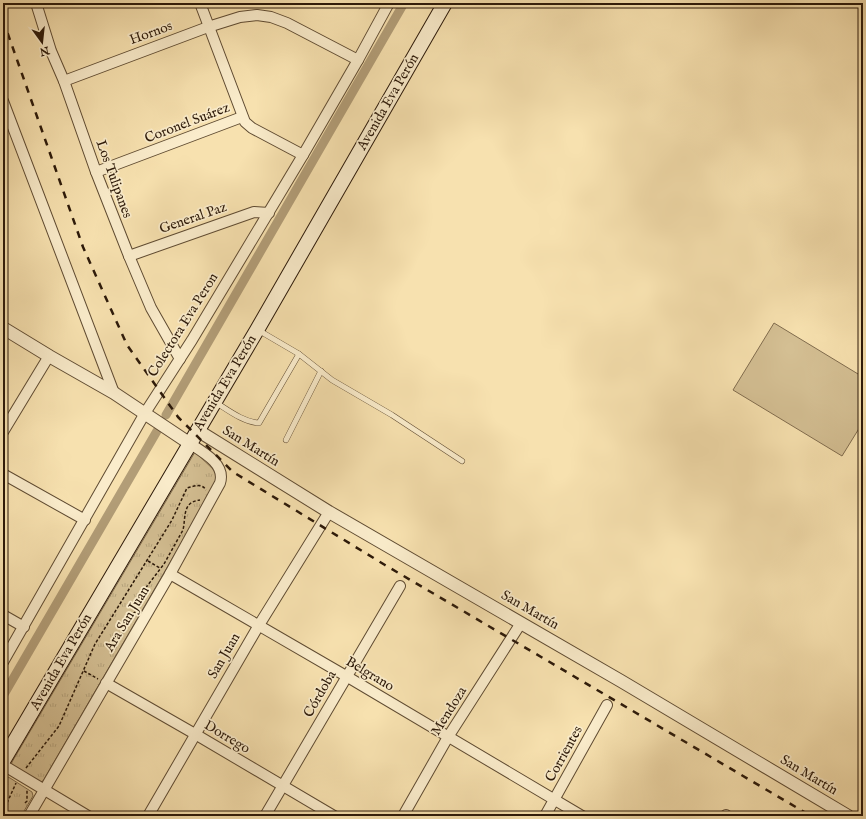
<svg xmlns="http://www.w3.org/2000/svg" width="866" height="819" font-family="'IM FELL English',serif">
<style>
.grass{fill:#d4bf93;stroke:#806c4e}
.park{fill:url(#park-tufts);stroke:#806c4e}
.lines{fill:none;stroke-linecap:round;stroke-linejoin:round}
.canal{stroke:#b29d77;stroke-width:9}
.service-casing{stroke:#5f4b32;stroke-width:6}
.minor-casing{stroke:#5f4b32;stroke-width:12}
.tertiary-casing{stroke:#5f4b32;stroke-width:14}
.secondary-casing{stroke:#2c1909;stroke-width:16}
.path{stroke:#2c1909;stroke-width:1.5;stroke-dasharray:3 2;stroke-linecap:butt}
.service{stroke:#faeccb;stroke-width:5}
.minor{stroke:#faeccb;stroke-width:10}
.tertiary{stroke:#faeccb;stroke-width:12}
.secondary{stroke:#faeccb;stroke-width:14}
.rail{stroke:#2c1909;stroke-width:2.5;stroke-dasharray:7 7;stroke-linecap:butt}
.labels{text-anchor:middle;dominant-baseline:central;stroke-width:3.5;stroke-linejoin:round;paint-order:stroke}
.street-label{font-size:14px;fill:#2c1909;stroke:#faeccb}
</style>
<defs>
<pattern id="park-tufts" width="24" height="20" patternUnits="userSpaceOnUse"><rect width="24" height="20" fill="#d4bf93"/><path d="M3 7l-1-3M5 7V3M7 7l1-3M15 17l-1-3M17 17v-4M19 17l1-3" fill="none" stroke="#b6a47d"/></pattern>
</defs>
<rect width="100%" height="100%" fill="#f7e1af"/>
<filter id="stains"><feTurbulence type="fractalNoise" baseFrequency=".005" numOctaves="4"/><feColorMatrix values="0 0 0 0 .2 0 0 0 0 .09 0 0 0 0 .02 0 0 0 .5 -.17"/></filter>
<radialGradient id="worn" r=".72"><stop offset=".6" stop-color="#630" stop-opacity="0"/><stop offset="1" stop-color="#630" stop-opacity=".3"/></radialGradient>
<!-- grass -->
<path class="grass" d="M774 323 863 377V422L842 456 733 390Z"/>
<!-- park -->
<g class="park">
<path d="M195 452 215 471 218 477 215 485 43 781 38 783 11 766 12 762Z"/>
<path d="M6 776 10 778 32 792 33 796 21 816H3V778Z"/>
</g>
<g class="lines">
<!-- canal -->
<g class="canal">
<path d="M166 415 404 3"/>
<path d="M3 696 157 431"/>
</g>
<!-- service casing -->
<g class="service-casing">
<g id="service">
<path d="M258 330 299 354 332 380 392 415 462 461"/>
<path d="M215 402C228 410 243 422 259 423L299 354"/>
<path d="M286 440 321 371"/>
</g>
</g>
<!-- minor casing -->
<g class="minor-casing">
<g id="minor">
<path d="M36 3 51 51 64 81 96 172 129 256 151 308 180 359"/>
<path d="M200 3 245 122 252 128 303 155"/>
<path d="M64 81 208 27 240 17 257 15 271 17 287 23 358 60"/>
<path d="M3 101 114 393"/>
<path d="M96 172 242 117"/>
<path d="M129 256 254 212 269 213"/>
<path d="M3 432 49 356"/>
<path d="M3 474 85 520"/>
<path d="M170 574 346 676 582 816"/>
<path d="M3 615 24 627"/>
<path d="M3 662 145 413 192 340 303 155 358 60 389 3"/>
<path d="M106 683 195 734 334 816"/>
<path d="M3 765 88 816"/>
<path d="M29 816 170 574 220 483C226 464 203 452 189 443"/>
<path d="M148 816 259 625 329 512"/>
<path d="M265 816 400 586"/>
<path d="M403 816 448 737 521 623"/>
<path d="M545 816 607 705"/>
<path d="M726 816V815"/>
</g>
</g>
<!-- tertiary casing -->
<g class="tertiary-casing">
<g id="tertiary">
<path d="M3 328 49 356 114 393 189 443"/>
<path d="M197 430 329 512 621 681 848 816"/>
</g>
</g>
<!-- secondary casing -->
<g class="secondary-casing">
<path id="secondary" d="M3 761 257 330 445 3"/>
</g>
<!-- path -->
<g class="path">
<path d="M148 561 160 568"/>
<path d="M140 606 141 601V594L164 564 183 530C186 517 182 502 200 500"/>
<path d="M115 649 130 616 138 610"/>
<path d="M84 671 98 679"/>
<path d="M26 768 59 726 95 644 172 520 187 488C194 486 202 483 206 490"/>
<path d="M25 803 27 801V790"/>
<path d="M3 812 16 783"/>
<path d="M18 816 20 812"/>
</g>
<!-- service -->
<use href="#service" class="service"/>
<!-- minor -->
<use href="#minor" class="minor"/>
<!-- tertiary -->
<use href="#tertiary" class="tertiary"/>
<!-- secondary -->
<use href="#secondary" class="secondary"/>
<!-- rail -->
<path class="rail" d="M3 20 83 247 127 345 178 417 233 472 385 565 811 816"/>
</g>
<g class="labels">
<!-- street labels -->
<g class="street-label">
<text transform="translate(151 33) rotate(-20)">Hornos</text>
<text transform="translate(388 102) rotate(-60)">Avenida Eva Perón</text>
<text transform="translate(187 123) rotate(-21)">Coronel Suárez</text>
<text transform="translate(114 179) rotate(70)">Los Tulipanes</text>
<text transform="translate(193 218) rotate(-19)">General Paz</text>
<text transform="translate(183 325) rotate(-58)">Colectora Eva Peron</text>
<text transform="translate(225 383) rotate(-59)">Avenida Eva Perón</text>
<text transform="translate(251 446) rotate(32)">San Martín</text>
<text transform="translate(530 610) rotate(30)">San Martín</text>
<text transform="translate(127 619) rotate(-59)">Ara San Juan</text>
<text transform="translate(224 656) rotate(-60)">San Juan</text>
<text transform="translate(61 662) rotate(-60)">Avenida Eva Perón</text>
<text transform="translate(370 674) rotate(31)">Belgrano</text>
<text transform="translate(320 694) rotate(-60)">Córdoba</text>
<text transform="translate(449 711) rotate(-58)">Mendoza</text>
<text transform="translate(227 737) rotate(31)">Dorrego</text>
<text transform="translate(564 754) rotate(-61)">Corrientes</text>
<text transform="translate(809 775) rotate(31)">San Martín</text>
</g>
</g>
<!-- margin -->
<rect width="866" height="819" fill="none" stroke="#f7e1af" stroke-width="16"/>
<rect x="4" y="4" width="858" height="811" fill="none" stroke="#2c1909" stroke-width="2"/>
<rect x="8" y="8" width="850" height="803" fill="none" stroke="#2c1909"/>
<!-- north arrow -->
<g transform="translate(42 42) rotate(165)" stroke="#faeccb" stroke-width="3" paint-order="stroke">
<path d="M0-3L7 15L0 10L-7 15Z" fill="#2c1909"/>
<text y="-6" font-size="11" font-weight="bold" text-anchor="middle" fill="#2c1909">N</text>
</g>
<rect width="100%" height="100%" filter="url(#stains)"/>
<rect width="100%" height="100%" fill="url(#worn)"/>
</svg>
